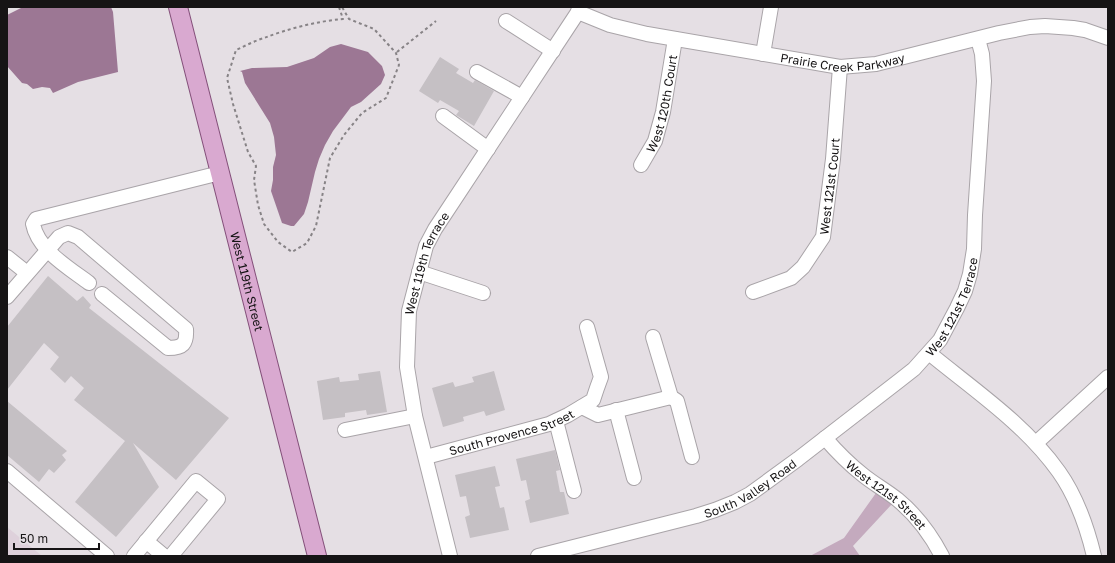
<svg xmlns="http://www.w3.org/2000/svg" width="1115" height="563" font-family="'Golos Text',sans-serif">
<style>
.built{fill:#ded1db}
.green{fill:#c4aabe}
.water{fill:#9c7794}
.building{fill:#c5c0c4}
.lines{fill:none;stroke-linecap:round;stroke-linejoin:round}
.minor-casing{stroke:#a9a4a8;stroke-width:16}
.major-casing{stroke:#84507a;stroke-width:20}
.path{stroke:#878386;stroke-width:2;stroke-dasharray:3 3;stroke-linecap:butt}
.minor{stroke:#fff;stroke-width:14}
.major{stroke:#d9a9d0;stroke-width:18}
.labels{text-anchor:middle;dominant-baseline:central;stroke-width:3;stroke-linejoin:round;paint-order:stroke}
.street-label{font-size:12px;fill:#161415;stroke:#e5dfe4}
</style>
<rect width="100%" height="100%" fill="#e5dfe4"/>
<!-- built -->
<path class="built" d="M7 527 42 556H7Z"/>
<!-- green -->
<path class="green" d="M876 493 892 504 853 546 860 556H810L844 538Z"/>
<!-- water -->
<g class="water">
<path d="M23 7H111L113 12 118 72 78 82 53 93 50 88 42 87 33 89 27 84 22 83 7 66V15Z"/>
<path d="M341 44 368 52 382 66 385 75 381 84 361 102 351 107 333 131 325 145 319 159 315 172 308 202 304 214 294 226H291L282 223 271 191 273 180V167L276 155 274 137 270 123 245 83 242 72 240 71 252 68 287 67 314 58 330 47Z"/>
</g>
<!-- building -->
<g class="building">
<path d="M440 57 459 69 456 73 473 83 475 80 494 91 474 126 456 115 459 111 440 100 438 103 419 91Z"/>
<path d="M48 276 77 301 83 296 91 305 89 308 229 418 176 480 133 443 159 487 116 537 75 502 125 441 74 400 84 388 71 376 65 383 50 369 59 357 44 343 7 390V327Z"/>
<path d="M380 371 387 412 367 415 366 410 345 413V417L323 420 317 381 339 377 340 382 359 380 358 374Z"/>
<path d="M494 371 505 410 486 416 484 411 463 417 464 421 443 427 432 388 453 382 455 387 474 382 472 377Z"/>
<path d="M7 401 67 451 62 455 66 460 54 473 49 469 39 482 7 455Z"/>
<path d="M555 450 560 470 556 471 560 492H564L569 514 530 523 525 501 530 499 526 480 521 481 516 459Z"/>
<path d="M495 466 500 486 495 487 500 508 504 507 509 530 470 538 465 517 470 515 466 496 460 497 455 475Z"/>
</g>
<g class="lines">
<!-- minor casing -->
<g class="minor-casing">
<g id="minor">
<path id="s1" d="M578 12 610 25 647 34 840 67 876 64 999 33 1030 27 1045 26 1073 28 1085 30 1108 38"/>
<path d="M506 21 553 51"/>
<path d="M763 54 771 7"/>
<path d="M477 72 522 97"/>
<path d="M443 116 488 149"/>
<path id="s2" d="M641 165 655 141 663 112 675 39"/>
<path d="M7 257 27 273"/>
<path d="M419 272 483 293"/>
<path d="M89 283C69 268 38 250 33 224L36 219 220 173"/>
<path id="s3" d="M753 292 791 278 803 267 823 237 833 159 840 67"/>
<path d="M7 297 59 237 68 233 78 237 186 329C187 344 183 348 168 348L102 294"/>
<path d="M653 337 671 397 677 401 692 457"/>
<path d="M929 353C974 390 1025 424 1059 472 1076 496 1087 527 1094 556"/>
<path d="M582 407 598 415 671 397"/>
<path d="M616 410 634 478"/>
<path d="M556 421 574 491"/>
<path d="M345 430 415 416"/>
<path id="s4" d="M825 438C837 452 849 464 863 475 874 484 887 491 898 500 916 515 931 535 942 556"/>
<path d="M1036 443 1108 377"/>
<path id="s5" d="M426 457 549 424 568 415 593 400 597 388 601 377 587 327"/>
<path d="M7 471 107 556"/>
<path d="M146 541 164 556"/>
<path d="M134 556 196 481 218 499 171 556"/>
<path id="s6" d="M450 556 415 416 407 367 409 311 426 246 435 229 578 12 579 7"/>
<path id="s7" d="M538 556 696 516 715 510 735 502 750 494 798 459 900 380 914 369 940 340 957 308 965 291 970 274 974 249 975 215 984 81 982 54 978 39"/>
</g>
</g>
<!-- major casing -->
<g class="major-casing">
<g id="major">
<path id="s8" d="M178 7 317 556"/>
</g>
</g>
<!-- path -->
<g class="path">
<path d="M339 7 343 19C318 21 287 29 264 38 254 41 245 46 236 50L227 78 233 104 248 152 256 166 254 180 258 205 264 224 278 242 292 252 307 243 316 226 330 158 344 135 362 113 386 98 399 65 396 53 374 29 349 19 342 7"/>
<path d="M397 52 436 21"/>
</g>
<!-- minor -->
<use href="#minor" class="minor"/>
<!-- major -->
<use href="#major" class="major"/>
</g>
<g class="labels">
<!-- street labels -->
<g class="street-label">
<text stroke="none"><textPath href="#s1" startOffset="271">Prairie Creek Parkway</textPath></text>
<text stroke="none"><textPath href="#s2" startOffset="66">West 120th Court</textPath></text>
<text stroke="none"><textPath href="#s3" startOffset="144">West 121st Court</textPath></text>
<text stroke="none"><textPath href="#s6" startOffset="301">West 119th Terrace</textPath></text>
<text stroke="none"><textPath href="#s8" startOffset="283">West 119th Street</textPath></text>
<text stroke="none"><textPath href="#s7" startOffset="502">West 121st Terrace</textPath></text>
<text stroke="none"><textPath href="#s5" startOffset="89">South Provence Street</textPath></text>
<text stroke="none"><textPath href="#s7" startOffset="224">South Valley Road</textPath></text>
<text stroke="none"><textPath href="#s4" startOffset="84">West 121st Street</textPath></text>
</g>
</g>
<!-- border -->
<rect width="1115" height="563" fill="none" stroke="#161415" stroke-width="16"/>
<!-- scale -->
<path d="M14 543v6h85v-6" fill="none" stroke="#161415" stroke-width="2"/>
<text x="20" y="543" font-size="12" fill="#161415" stroke="#e5dfe4" stroke-width="3" paint-order="stroke">50 m</text>
</svg>
